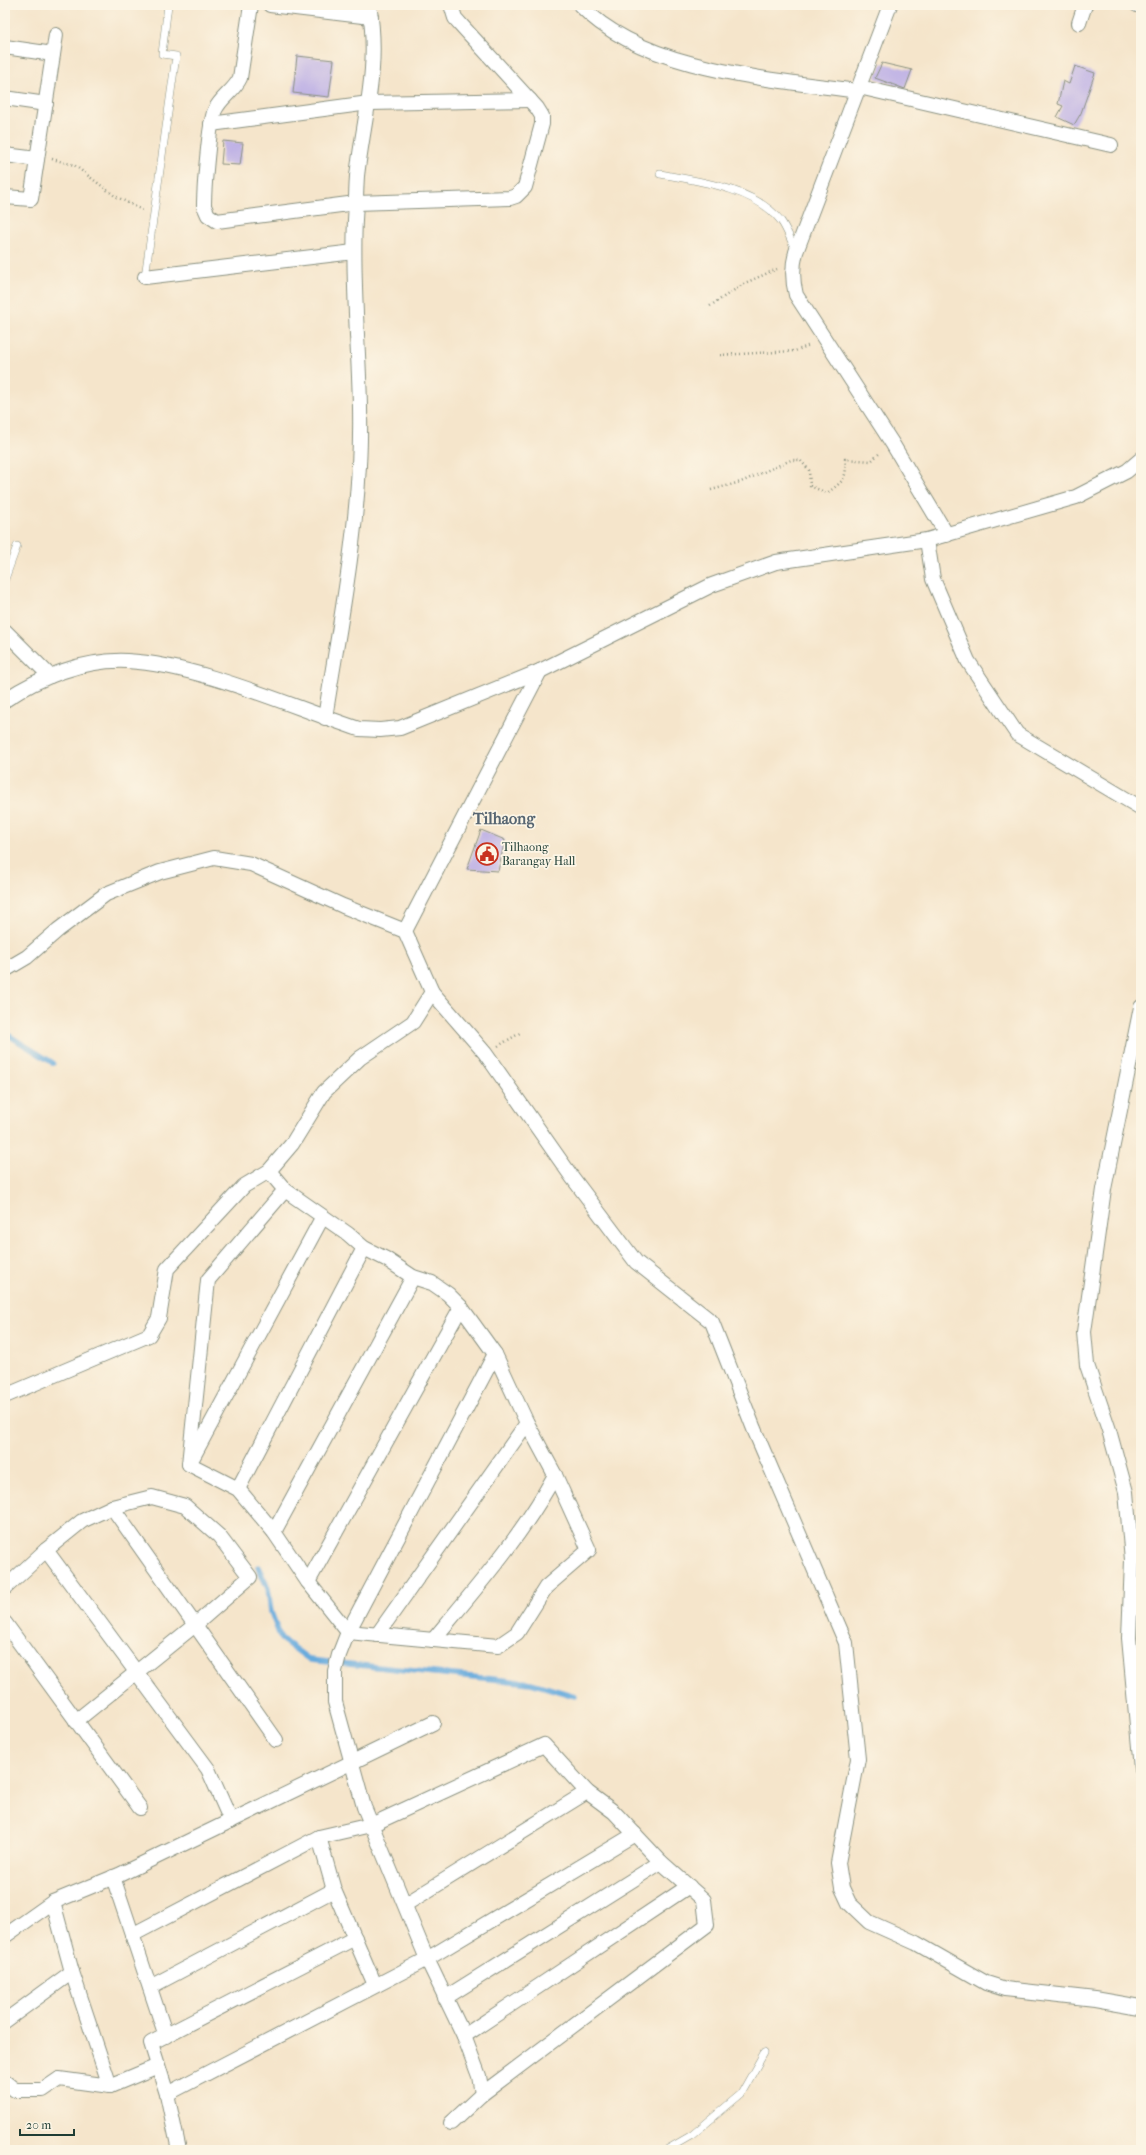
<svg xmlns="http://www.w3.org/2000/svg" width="1146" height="2155" font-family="'IM FELL French Canon',serif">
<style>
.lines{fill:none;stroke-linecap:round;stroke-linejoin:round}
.stream{stroke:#68abdd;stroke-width:5.5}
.building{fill:#bfb2e5}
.lane-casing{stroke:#8a9180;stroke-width:8}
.street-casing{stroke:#8a9180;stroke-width:16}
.path{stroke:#8a9180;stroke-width:2.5;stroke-dasharray:1 3;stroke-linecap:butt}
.lane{stroke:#fff;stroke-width:7}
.street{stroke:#fff;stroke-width:14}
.labels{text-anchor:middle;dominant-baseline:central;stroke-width:3.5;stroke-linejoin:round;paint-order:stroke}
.poi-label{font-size:12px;fill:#1f3d34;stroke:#fcf5e5;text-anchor:start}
.district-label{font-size:16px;font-weight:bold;fill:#576672;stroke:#fcf5e5}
</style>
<rect width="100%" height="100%" fill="#fcf5e5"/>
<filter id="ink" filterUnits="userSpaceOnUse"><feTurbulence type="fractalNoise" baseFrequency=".025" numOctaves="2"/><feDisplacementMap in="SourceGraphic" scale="8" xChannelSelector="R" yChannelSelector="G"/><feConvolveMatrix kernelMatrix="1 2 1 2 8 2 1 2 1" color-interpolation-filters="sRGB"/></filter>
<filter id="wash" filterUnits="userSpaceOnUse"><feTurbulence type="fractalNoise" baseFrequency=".012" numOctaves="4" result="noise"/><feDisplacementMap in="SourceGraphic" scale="16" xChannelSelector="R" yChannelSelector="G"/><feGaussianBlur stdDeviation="0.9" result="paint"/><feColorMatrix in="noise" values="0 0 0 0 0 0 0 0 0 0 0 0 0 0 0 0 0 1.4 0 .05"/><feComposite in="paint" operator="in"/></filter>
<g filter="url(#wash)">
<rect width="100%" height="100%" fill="#f5e5cb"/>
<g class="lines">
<!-- stream -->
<g class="stream">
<path d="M5 1033 53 1063"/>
<path d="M258 1567 268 1588 271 1612 281 1639 310 1660 531 1683 575 1696"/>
</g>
</g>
<g id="blocks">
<!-- building -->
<g class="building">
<path d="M297 56 334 60 329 97 293 93Z"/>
<path d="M882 63 912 70 905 89 875 78Z"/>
<path d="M1075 66 1095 73 1081 113 1074 125 1057 117 1063 106 1058 104 1063 81 1069 84Z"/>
<path d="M223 141 243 143 240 165 221 164Z"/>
<path d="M481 830 505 840 498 871 467 869Z"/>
</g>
</g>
</g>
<g filter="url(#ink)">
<use href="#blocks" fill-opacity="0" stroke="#8a9180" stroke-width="1"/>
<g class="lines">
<!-- lane casing -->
<g class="lane-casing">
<g id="lane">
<path d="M660 174C699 181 755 188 781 221 787 229 791 241 796 251"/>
<path d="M145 277 176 56 162 54 168 5"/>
<path d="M5 579 17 546"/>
<path d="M666 2150 692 2135 741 2094 764 2053"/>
</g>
</g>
<!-- street casing -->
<g class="street-casing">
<g id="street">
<path d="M251 5 240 78C234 91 221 97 215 110 209 122 204 189 204 206L208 215 217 221 356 203 510 198 516 196 525 187 542 124V116L537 108 463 27 455 18 451 5"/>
<path d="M270 5 371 17"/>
<path d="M580 5C643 71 771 79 857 91"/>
<path d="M890 5 796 252C792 267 792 280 796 295L892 443 947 535"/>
<path d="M1137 5 1141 6"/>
<path d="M1079 23 1085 5"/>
<path d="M5 47 53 54"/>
<path d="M859 87 1111 145"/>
<path d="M5 98 46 104"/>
<path d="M211 124 369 103 530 100"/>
<path d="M5 155 37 159"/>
<path d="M5 197 31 199 56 35"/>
<path d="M145 277 354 252"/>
<path d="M927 540 933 579 968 661 1017 734 1141 808"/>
<path d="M5 631 50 676"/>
<path d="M5 700C39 677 85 659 127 661 200 665 289 706 359 729L380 730 400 728 540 671 712 585 776 562 927 540 1076 497 1127 471 1141 459"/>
<path d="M325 718C338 634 355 550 359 465 364 383 351 301 355 220 356 205 356 191 357 176 364 116 380 67 369 5"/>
<path d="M405 931 540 671"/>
<path d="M5 970 27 957 58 930 106 894 160 872 214 858 251 864 343 906 405 931 432 992 485 1053 572 1177 636 1262 712 1322 754 1429 846 1643 858 1759 838 1863 842 1888 849 1903 869 1922 916 1943 986 1983 1005 1989 1095 1999 1141 2007"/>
<path d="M1141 1007 1104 1189 1084 1332 1087 1365 1109 1430 1126 1492 1132 1560 1129 1638 1141 1769"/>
<path d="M5 1396 149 1335 159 1318 167 1269 244 1186 269 1171 292 1144 324 1092 360 1058 413 1022 432 992"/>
<path d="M193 1457 322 1218"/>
<path d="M189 1464 238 1489 274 1532 308 1582 348 1632 498 1646 517 1633 546 1587 589 1550 555 1475 527 1423 495 1354 461 1307 448 1294 432 1283 413 1277 386 1259 364 1248 348 1234 285 1190 269 1171"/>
<path d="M189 1464 208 1280 285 1190"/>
<path d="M238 1489 364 1248"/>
<path d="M112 1507 276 1740"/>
<path d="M274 1532 413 1277"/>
<path d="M46 1550 208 1769 231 1821"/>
<path d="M308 1582 461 1307"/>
<path d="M5 1588 46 1550 82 1521 112 1507 152 1497 185 1506 219 1536 250 1577 195 1625 76 1721"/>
<path d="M5 1623 140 1808"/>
<path d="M377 1635 527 1423"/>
<path d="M433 1640C477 1587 522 1536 555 1475"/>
<path d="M319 1837 334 1890 375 1985"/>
<path d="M113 1877 166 2036"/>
<path d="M53 1902 72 1972 110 2086"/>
<path d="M406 1904 587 1792"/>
<path d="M132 1935 319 1837 371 1825 544 1745 587 1792 614 1812 661 1862 704 1900 707 1925 482 2094 451 2123"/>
<path d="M5 1936 53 1902 119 1875 433 1723"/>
<path d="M150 1987 334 1890"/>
<path d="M445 1998 661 1862"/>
<path d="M5 2021 72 1972"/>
<path d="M464 2036 689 1886"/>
<path d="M5 2082 15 2090H43L59 2079 110 2086 158 2066"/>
<path d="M167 2094 427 1959 635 1834"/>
<path d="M482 2094 479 2076 464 2036 427 1959 364 1807 335 1702V1671L339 1655 348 1632 495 1354"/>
<path d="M179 2150 167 2094 151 2043 355 1938"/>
</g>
</g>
<!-- path -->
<g class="path">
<path d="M52 159 74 165 115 196 142 210"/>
<path d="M710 306 745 283 777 269"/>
<path d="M720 355 795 351 810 345"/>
<path d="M711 490 741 482 791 460H800L809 470 810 486 827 493C842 482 848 479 845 459L871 461 880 453"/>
<path d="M498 1046 520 1033"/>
</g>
<!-- lane -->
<use href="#lane" class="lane"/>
<!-- street -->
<use href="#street" class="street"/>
</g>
</g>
<!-- icons -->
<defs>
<g id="civic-ring" transform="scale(1.15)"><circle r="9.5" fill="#fcf5e5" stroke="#c8321e" stroke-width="1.5"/><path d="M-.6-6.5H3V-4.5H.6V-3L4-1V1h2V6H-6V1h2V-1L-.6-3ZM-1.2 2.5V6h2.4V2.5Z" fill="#c8321e"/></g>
</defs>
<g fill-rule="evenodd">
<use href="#civic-ring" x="487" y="854"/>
</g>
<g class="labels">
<!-- poi labels -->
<g class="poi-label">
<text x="502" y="847">Tilhaong<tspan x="502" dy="14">Barangay Hall</tspan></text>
</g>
<!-- district labels -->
<g class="district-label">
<text x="504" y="818">Tilhaong</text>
</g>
</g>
<!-- margin -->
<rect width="1146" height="2155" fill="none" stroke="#fcf5e5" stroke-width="20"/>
<!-- scale -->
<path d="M20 2129v6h54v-6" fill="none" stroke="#1f3d34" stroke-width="2"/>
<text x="26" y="2129" font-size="12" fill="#1f3d34" stroke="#fcf5e5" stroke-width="3" paint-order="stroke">20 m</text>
</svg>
